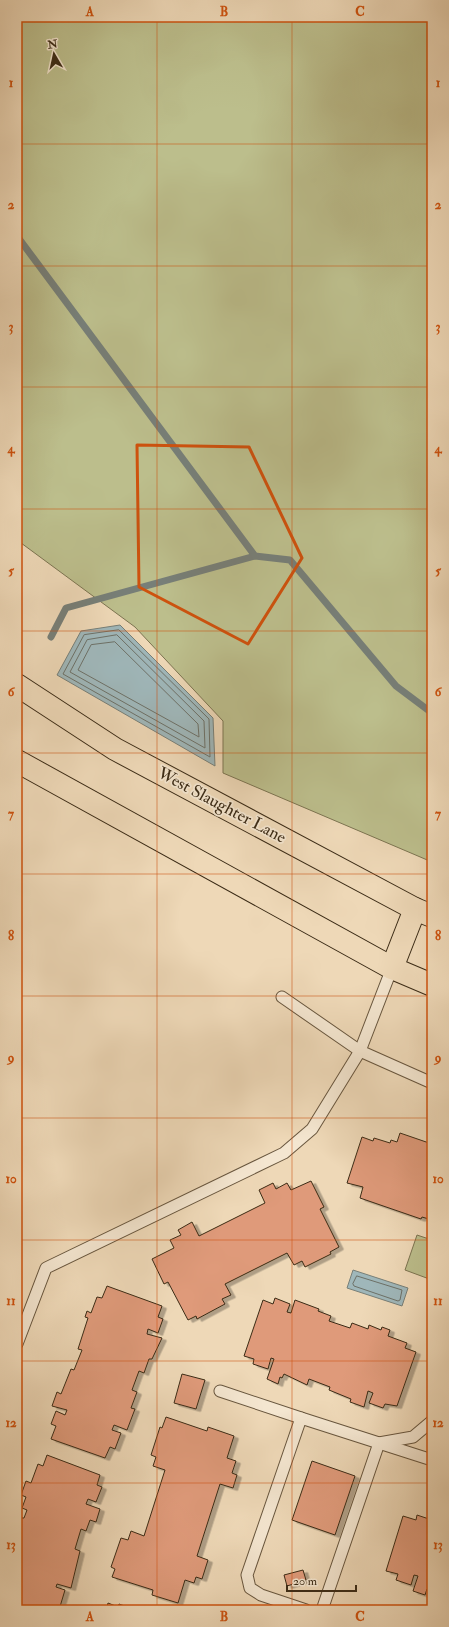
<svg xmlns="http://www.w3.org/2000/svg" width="449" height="1627" font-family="'IM FELL Double Pica',serif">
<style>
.green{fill:#bcbe8c;stroke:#7c7451}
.water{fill:#9fb7ba;stroke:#777f78}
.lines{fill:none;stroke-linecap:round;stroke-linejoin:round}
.shore{stroke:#6d7168;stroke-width:1}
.stream{stroke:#777f78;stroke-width:7}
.building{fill:#df9a7a;stroke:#3b2b16;filter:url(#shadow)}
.service-casing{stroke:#68563e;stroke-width:13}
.primary-casing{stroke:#3b2b16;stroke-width:24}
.service{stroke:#f4e6d0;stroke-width:11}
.primary{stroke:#eed8b7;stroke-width:22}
.marked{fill:none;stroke:#ce520e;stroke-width:3;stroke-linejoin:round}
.grid{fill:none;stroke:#ce520e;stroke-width:1;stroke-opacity:0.55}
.labels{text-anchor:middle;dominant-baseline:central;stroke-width:3.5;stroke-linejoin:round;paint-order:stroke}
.street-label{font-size:17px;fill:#3b2b16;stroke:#f4e6d0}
.neatline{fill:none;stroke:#ce520e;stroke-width:1.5}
.grid-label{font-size:13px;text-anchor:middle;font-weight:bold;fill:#ce520e}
</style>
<defs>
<filter id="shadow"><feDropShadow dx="4.5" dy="2.5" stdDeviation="0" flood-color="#0004"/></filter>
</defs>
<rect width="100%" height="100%" fill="#eed8b7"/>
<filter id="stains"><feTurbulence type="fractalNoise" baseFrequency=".005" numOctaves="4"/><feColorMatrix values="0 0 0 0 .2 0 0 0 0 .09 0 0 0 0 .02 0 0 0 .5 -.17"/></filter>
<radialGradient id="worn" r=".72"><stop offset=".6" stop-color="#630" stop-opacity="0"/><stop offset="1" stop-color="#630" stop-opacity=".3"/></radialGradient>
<!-- green -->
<g class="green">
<path d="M17 17H432V862L223 773V721L135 627 17 540Z"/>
<path d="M417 1235 432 1240V1280L405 1270Z"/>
</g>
<!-- water -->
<g class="water">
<path d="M120 625 213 718 215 766 57 675 81 631Z"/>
<path d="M353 1270 408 1288 402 1306 347 1288Z"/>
</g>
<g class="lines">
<!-- shore -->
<g class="shore">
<path d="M119 630 209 719 210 757 63 674 84 635Z"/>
<path d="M117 635 204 721 205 748 70 672 87 640Z"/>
<path d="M115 642 198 724 199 737 78 670 91 645Z"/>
<path d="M357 1276 402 1290 400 1300 398 1301 354 1286 353 1284Z"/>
</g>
<!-- stream -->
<g class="stream">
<path d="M17 236 255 556 290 560 396 686 432 713"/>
<path d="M51 637 66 608 255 556"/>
</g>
</g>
<!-- building -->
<g class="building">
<path d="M400 1133 432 1144V1220L422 1217 421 1219 360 1198 363 1187 347 1183 362 1137 373 1141 374 1138 390 1143 391 1140 397 1142Z"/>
<path d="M311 1181 324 1207 320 1209 339 1247 330 1252 331 1254 305 1267 302 1261 294 1265 287 1253 225 1284 231 1295 222 1299 225 1304 197 1319 196 1316 188 1320 168 1282 164 1284 152 1259 174 1248 170 1240 181 1235 178 1230 192 1222 199 1236 265 1203 259 1190 273 1183 276 1189 287 1183 291 1190Z"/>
<path d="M107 1286 162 1306 158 1317 163 1319 158 1333 148 1329 147 1334 162 1338 152 1359H149L144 1373 139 1371 132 1390 137 1392 131 1408 135 1409 127 1430 114 1425 112 1430 121 1433 115 1449 110 1447 105 1458 51 1439 56 1426 51 1424 56 1411 65 1415 67 1410 52 1406 57 1392 61 1394 71 1369 74 1370 82 1350 78 1349 88 1318 85 1317 87 1311 91 1313 97 1297 102 1298Z"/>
<path d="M275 1298 290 1304 287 1312 291 1313 295 1300 319 1309 318 1311 331 1316 329 1321 350 1328 352 1323 368 1329 369 1325 381 1330 382 1327 390 1330 388 1336 407 1343 405 1348 416 1352 397 1406 385 1404 383 1408 369 1403 373 1393 368 1391 364 1407 350 1402 351 1399 329 1390 330 1387 309 1379 307 1385 284 1374 282 1378 280 1377 278 1384 267 1379 274 1359 271 1358 268 1369 253 1364 254 1359 244 1356 263 1300 273 1304Z"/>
<path d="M432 1303V1323L428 1304Z"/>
<path d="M182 1374 205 1380 196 1409 174 1403Z"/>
<path d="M166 1417 207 1431 208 1427 234 1436 227 1458 236 1461 232 1473 237 1475 233 1488 220 1484 197 1556 208 1560 202 1579 196 1577 194 1583 185 1580 178 1603 152 1595 153 1590 112 1577 115 1569 111 1567 121 1538 128 1540 131 1531 144 1536 165 1470 153 1466 156 1457 151 1455 160 1427 162 1428Z"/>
<path d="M47 1455 100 1475 97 1485 102 1487 96 1502 88 1499 86 1504 100 1509 96 1522 90 1520 86 1531 81 1529 75 1549 80 1551 71 1588 57 1584 56 1587 65 1590 59 1610H17V1529H19L21 1518H24L27 1510 22 1508 26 1497 21 1495 26 1481 31 1483 38 1464 43 1466Z"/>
<path d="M312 1461 355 1476 335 1535 292 1520Z"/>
<path d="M417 1515 432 1520 429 1528 432 1529V1593L430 1592 431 1590 427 1589 425 1595 413 1591 418 1576 414 1575 411 1585 396 1580 398 1574 386 1571 403 1516 416 1520Z"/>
<path d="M303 1570 306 1580 287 1586 284 1575Z"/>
<path d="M108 1603 118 1607 119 1604 136 1610H106Z"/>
</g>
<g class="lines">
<!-- service casing -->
<g class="service-casing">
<g id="service">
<path d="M282 997 360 1051 432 1083"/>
<path d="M17 1344 46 1268 284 1153 312 1129 360 1051 392 968"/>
<path d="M220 1391 301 1418"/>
<path d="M306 1610 261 1595 250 1588 247 1575 301 1418 432 1460"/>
<path d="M322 1610 379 1443 413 1437 432 1421"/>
</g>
</g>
<!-- primary casing -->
<g class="primary-casing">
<g id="primary">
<path d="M17 685 115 749 415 909 432 916"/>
<path d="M17 761 392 968 432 985"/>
<path d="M392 968 415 909"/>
</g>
</g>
<!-- service -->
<use href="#service" class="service"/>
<!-- primary -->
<use href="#primary" class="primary"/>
</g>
<!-- marked area -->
<path class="marked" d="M137 445 249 447 302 558 248 644 139 587Z"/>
<!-- grid -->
<path class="grid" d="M157 17V1610M292 17V1610M17 144H432M17 266H432M17 387H432M17 509H432M17 631H432M17 753H432M17 874H432M17 996H432M17 1118H432M17 1240H432M17 1361H432M17 1483H432"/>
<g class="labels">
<!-- street labels -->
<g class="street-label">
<text transform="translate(222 805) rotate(28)">West Slaughter Lane</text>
</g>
</g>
<!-- margin -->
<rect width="449" height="1627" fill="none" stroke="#eed8b7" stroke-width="44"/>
<!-- north arrow -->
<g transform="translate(54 54) rotate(351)" stroke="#f4e6d0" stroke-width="3" paint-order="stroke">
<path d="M0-3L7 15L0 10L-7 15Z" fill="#3b2b16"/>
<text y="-6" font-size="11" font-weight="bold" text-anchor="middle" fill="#3b2b16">N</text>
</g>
<!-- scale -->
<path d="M287 1585v6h69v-6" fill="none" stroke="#3b2b16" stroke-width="2"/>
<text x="293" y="1585" font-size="12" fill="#3b2b16" stroke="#f4e6d0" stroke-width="3" paint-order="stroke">20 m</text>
<rect x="22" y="22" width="405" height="1583" class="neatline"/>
<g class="grid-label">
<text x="90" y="16">A</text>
<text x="224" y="16">B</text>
<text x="360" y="16">C</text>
<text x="11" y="87">1</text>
<text x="438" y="87">1</text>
<text x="11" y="209">2</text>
<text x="438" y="209">2</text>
<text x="11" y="331">3</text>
<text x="438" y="331">3</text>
<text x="11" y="453">4</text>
<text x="438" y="453">4</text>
<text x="11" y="575">5</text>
<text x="438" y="575">5</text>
<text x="11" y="696">6</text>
<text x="438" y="696">6</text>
<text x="11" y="818">7</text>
<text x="438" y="818">7</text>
<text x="11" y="940">8</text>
<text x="438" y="940">8</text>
<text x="11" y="1062">9</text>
<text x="438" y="1062">9</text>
<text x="11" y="1183">10</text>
<text x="438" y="1183">10</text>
<text x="11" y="1305">11</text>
<text x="438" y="1305">11</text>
<text x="11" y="1427">12</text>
<text x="438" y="1427">12</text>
<text x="11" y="1549">13</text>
<text x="438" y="1549">13</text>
<text x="90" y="1621">A</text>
<text x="224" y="1621">B</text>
<text x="360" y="1621">C</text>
</g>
<rect width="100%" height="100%" filter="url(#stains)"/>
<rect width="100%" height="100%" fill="url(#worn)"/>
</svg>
